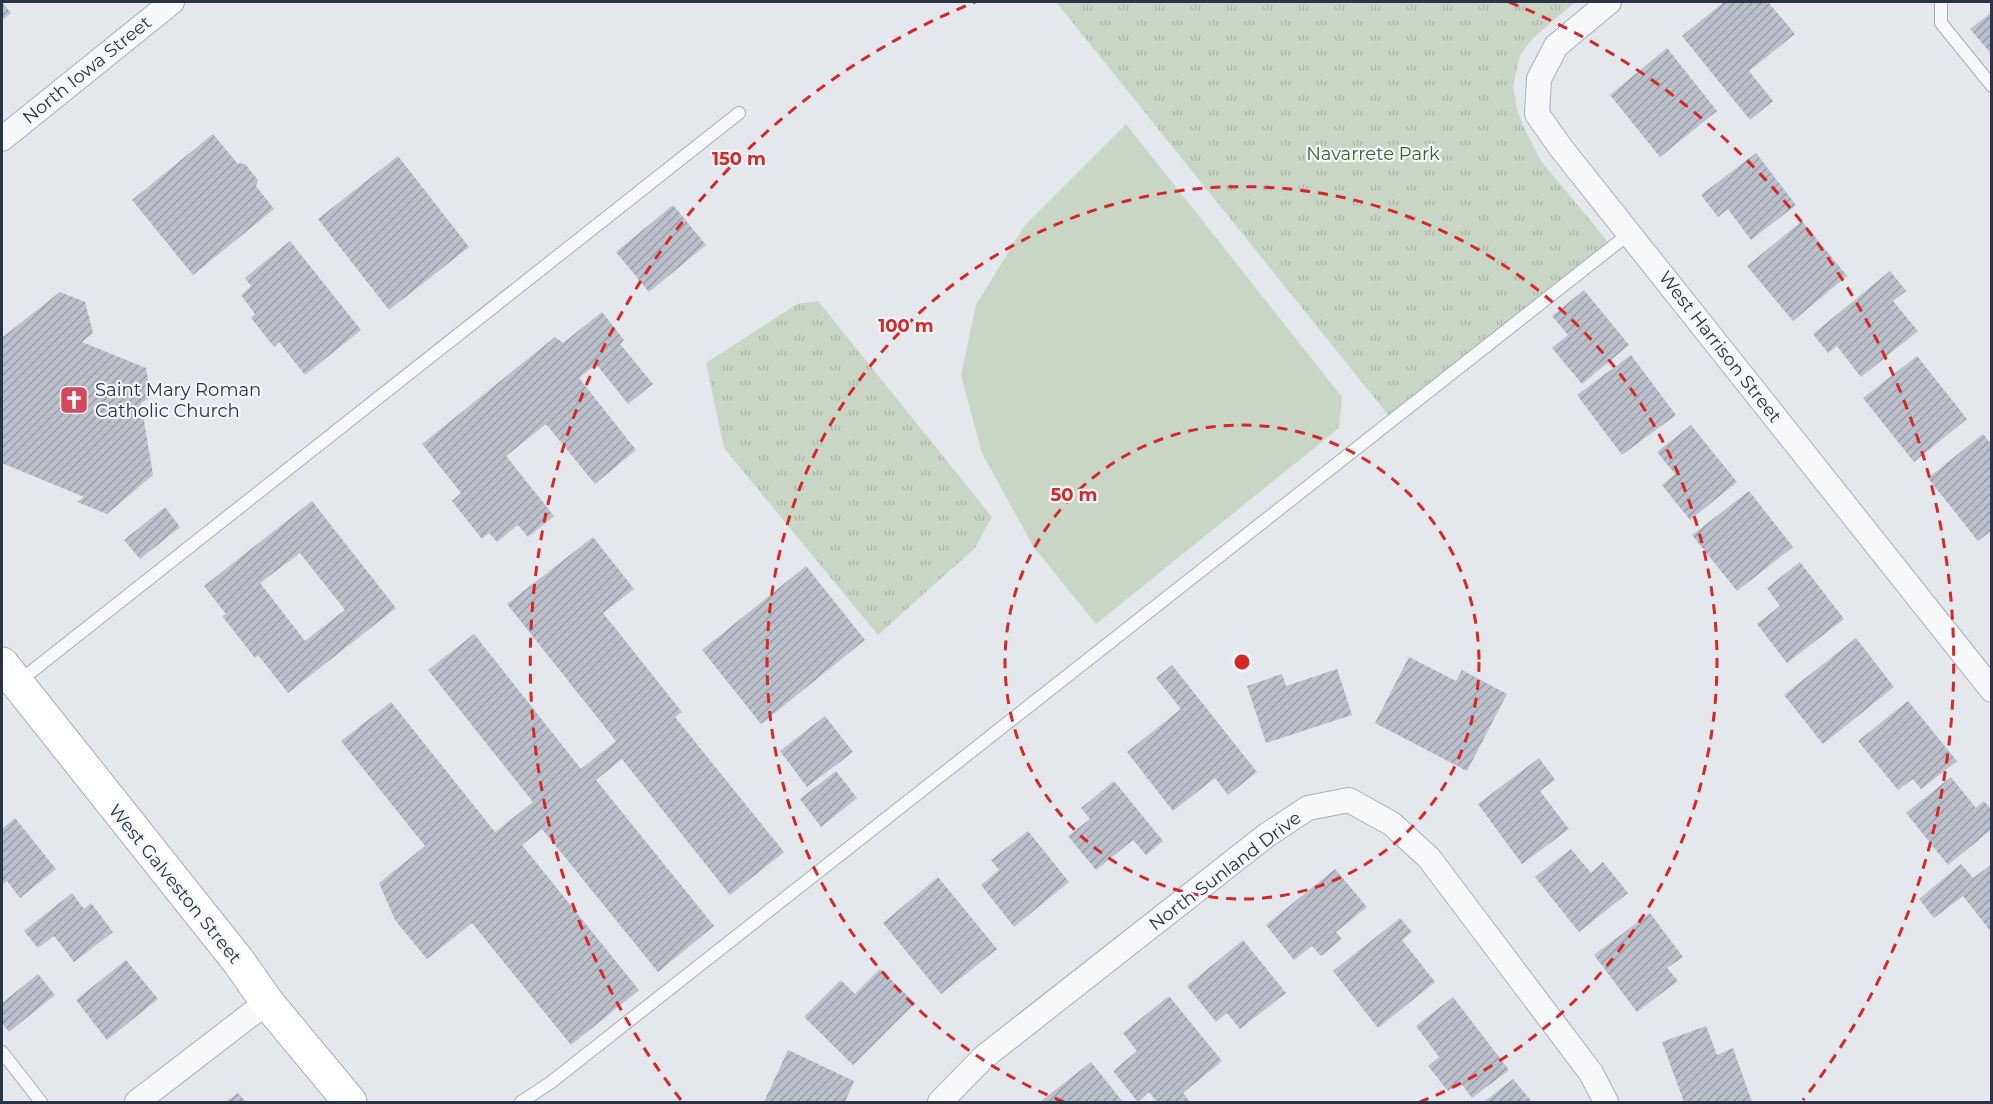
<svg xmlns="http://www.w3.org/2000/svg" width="1993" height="1104" font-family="Montserrat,sans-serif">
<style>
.grass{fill:#c9d6c5}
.park{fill:url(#park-tufts)}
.building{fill:url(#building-hatch);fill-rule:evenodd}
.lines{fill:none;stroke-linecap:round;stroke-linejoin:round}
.lane-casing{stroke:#a9aeb7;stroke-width:14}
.street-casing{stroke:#a9aeb7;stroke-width:26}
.secondary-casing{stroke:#a9aeb7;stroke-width:35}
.lane{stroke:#f7f8fa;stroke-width:12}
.street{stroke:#f7f8fa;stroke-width:24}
.secondary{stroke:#fff;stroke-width:33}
.ring{fill:none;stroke:#d62828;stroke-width:3;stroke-dasharray:10 8}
.labels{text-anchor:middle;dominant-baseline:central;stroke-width:4.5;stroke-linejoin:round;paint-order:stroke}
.street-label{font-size:18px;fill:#2b3445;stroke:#f4f6f9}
.park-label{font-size:18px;fill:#3f6138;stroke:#f4f6f9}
.poi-label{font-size:18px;fill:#2b3445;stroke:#f4f6f9;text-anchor:start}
.centre{fill:#d62828;stroke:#f4f6f9;stroke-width:3}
.ring-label{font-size:18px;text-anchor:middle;font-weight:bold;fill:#d62828;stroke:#f4f6f9;stroke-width:4.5;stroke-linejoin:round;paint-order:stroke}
</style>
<defs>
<pattern id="park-tufts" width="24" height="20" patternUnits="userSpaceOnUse" patternTransform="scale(1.5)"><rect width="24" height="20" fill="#c9d6c5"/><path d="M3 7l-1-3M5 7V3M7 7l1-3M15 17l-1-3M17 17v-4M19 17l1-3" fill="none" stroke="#adb8ab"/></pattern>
<pattern id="building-hatch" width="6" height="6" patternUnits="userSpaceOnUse" patternTransform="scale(1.5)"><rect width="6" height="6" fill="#bbc0ca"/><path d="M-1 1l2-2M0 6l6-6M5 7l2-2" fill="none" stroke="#989da6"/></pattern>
</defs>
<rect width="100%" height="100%" fill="#e4e7ec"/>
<!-- grass -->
<path class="grass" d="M1126 124 1342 397 1339 428 1096 624 1033 546 982 453 961 375 976 305 1025 225Z"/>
<!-- park -->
<g class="park">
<path d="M1056 2H1575L1532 39 1520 56 1513 86 1517 109 1524 128 1541 161 1608 242 1389 416Z"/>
<path d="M818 301 992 517 975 548 878 635 724 448 706 363 797 304Z"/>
</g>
<!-- building -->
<g class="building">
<path d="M2 2 11 13 2 20Z"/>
<path d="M1724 2H1768L1795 34 1749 71 1773 101 1750 120 1682 36Z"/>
<path d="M1992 12V55L1970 29Z"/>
<path d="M1667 48 1717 111 1660 157 1610 95Z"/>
<path d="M213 134 237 163 245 164 258 180 256 186 274 209 193 275 132 200Z"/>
<path d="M1756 153 1796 205 1751 240 1728 209 1718 217 1701 195Z"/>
<path d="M398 156 469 247 389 310 318 219Z"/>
<path d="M673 205 706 245 649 292 616 252Z"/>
<path d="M1802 221 1847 276 1793 321 1747 266Z"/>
<path d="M290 241 361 330 305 375 279 342 274 347 251 318 255 314 241 295 251 286 245 278Z"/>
<path d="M1890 271 1906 291 1893 301 1918 331 1861 377 1837 346 1828 353 1813 334Z"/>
<path d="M1584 290 1629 345 1582 384 1552 348 1568 335 1552 316Z"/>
<path d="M60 292 85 302 93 333 82 342 146 368 151 397 141 403 153 475 107 514 77 502 84 497 2 463V336H4Z"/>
<path d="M602 312 624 340 620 344 653 384 628 404 596 364 579 378 636 450 595 484 546 424 506 456 554 516 528 537 518 525 497 542 489 533 482 539 452 501 461 493 422 444 555 337 563 343Z"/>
<path d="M1631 355 1676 415 1622 455 1577 395Z"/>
<path d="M1917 356 1967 419 1914 462 1863 398Z"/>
<path d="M1691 425 1737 482 1690 520 1662 485 1675 474 1657 452Z"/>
<path d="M1983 434 1992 445V530L1978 541 1928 478Z"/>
<path d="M1749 491 1793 547 1737 591 1692 535Z"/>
<path d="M312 501 396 608 288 693 258 655 255 658 222 616 226 614 204 586ZM300 553 345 610 305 641 260 583Z"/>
<path d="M165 507 180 527 140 559 124 540Z"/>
<path d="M593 537 634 589 603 613 682 712 675 717 784 852 730 895 622 759 596 780 714 926 658 972 542 829 522 845 639 990 571 1045 472 923 427 959 395 920 379 883 425 846 341 741 391 702 495 832 533 802 428 670 474 634 581 769 616 741 507 604Z"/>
<path d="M1800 562 1844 619 1787 663 1757 624 1780 606 1767 588Z"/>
<path d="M806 566 865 640 761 724 702 650Z"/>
<path d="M1856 638 1894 687 1823 744 1784 695Z"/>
<path d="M1409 657 1456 681 1462 670 1507 694 1467 771 1375 723Z"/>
<path d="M1172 665 1257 772 1228 795 1215 778 1173 811 1127 752 1181 709 1156 678Z"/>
<path d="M1337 669 1352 715 1266 743 1247 686 1282 674 1286 686Z"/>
<path d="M1908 701 1957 761 1921 789 1913 779 1898 790 1858 741Z"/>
<path d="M825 716 853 752 807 787 780 751Z"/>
<path d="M1539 758 1555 780 1540 791 1569 829 1522 864 1478 804Z"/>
<path d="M836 771 857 798 821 827 800 799Z"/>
<path d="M1951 777 1976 808 1984 801 1992 810V829L1948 865 1906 813Z"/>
<path d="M1114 781 1163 841 1146 855 1133 840 1096 870 1068 836 1090 819 1081 808Z"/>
<path d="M15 818 56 869 20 898 7 881 2 885V829Z"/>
<path d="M1028 831 1069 882 1014 927 981 885 999 870 991 860Z"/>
<path d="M1571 849 1591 873 1603 862 1628 893 1579 932 1535 877Z"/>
<path d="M1961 864 1973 878 1992 864V933L1963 896 1934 918 1919 899Z"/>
<path d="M1335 869 1367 907 1336 932 1342 939 1321 956 1312 946 1294 960 1266 925Z"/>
<path d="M938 877 997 949 941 994 883 923Z"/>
<path d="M72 893 84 909 91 903 113 932 74 962 54 936 38 948 24 931Z"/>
<path d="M1650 913 1683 957 1667 968 1678 981 1637 1012 1594 955Z"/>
<path d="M1400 918 1412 932 1402 940 1435 982 1378 1028 1333 971Z"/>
<path d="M1243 940 1286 993 1240 1029 1227 1013 1216 1022 1187 986Z"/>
<path d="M126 960 158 999 107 1040 76 1000Z"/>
<path d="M880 969 915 1003 853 1065 804 1017 841 980 855 994Z"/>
<path d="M38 974 55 995 9 1032 2 1023V1003Z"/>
<path d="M1169 996 1222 1061 1183 1093 1190 1102H1157L1149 1092 1138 1102 1113 1071 1137 1051 1123 1033Z"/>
<path d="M1453 997 1509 1070 1472 1098 1460 1082 1448 1091 1428 1066 1439 1057 1416 1026Z"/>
<path d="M1706 1026 1717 1055 1733 1048 1752 1102H1684L1662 1042Z"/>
<path d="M788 1050 854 1081 845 1102H764Z"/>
<path d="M1091 1062 1123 1102H1040Z"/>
<path d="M1513 1079 1532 1102H1484Z"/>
<path d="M238 1093 246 1102H226Z"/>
</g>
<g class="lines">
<!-- lane casing -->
<g class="lane-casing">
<g id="lane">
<path d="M1941 2V23L1992 86"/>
<path d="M17 683 739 113"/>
<path d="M2 1052 41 1102"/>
<path d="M521 1102 550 1083 1630 233"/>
</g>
</g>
<!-- street casing -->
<g class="street-casing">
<g id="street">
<path d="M1609 2 1556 46 1539 79 1537 114 1561 148 1992 690"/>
<path d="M2 139 172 2"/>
<path d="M137 1102 267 1002"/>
<path d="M940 1102 984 1057 1267 835 1308 808 1349 800 1392 824 1429 858 1591 1073 1606 1102"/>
</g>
</g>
<!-- secondary casing -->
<g class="secondary-casing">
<path id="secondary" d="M2 664 239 962 267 1002 350 1102"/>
</g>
<!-- lane -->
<use href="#lane" class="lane"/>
<!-- street -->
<use href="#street" class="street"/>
<!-- secondary -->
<use href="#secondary" class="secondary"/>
</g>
<!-- distance rings -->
<g class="ring">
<circle cx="1242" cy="662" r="237"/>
<path d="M1064 1102A475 475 0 1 1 1420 1102"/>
<path d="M681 1100A712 712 0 0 1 975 2M1509 2A712 712 0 0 1 1803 1100"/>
</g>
<!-- icons -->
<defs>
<g id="church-square" transform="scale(1.5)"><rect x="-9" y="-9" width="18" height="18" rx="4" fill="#d1495b" stroke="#f4f6f9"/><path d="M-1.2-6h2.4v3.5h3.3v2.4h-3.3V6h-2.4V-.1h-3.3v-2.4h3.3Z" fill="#fff"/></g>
</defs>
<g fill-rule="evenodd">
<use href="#church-square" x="74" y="400"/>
</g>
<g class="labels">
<!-- street labels -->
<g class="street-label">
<text transform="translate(87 70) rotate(-39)">North Iowa Street</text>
<text transform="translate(1720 347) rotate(52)">West Harrison Street</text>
<text transform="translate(1225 871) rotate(-37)">North Sunland Drive</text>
<text transform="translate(175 884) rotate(51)">West Galveston Street</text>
</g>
<!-- park labels -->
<g class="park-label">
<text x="1373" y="154">Navarrete Park</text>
</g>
<!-- poi labels -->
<g class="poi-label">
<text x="95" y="390">Saint Mary Roman<tspan x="95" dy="21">Catholic Church</tspan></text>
</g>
</g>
<circle cx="1242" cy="662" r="9" class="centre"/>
<g class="ring-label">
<text x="739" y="165">150 m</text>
<text x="906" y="332">100 m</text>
<text x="1074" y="501">50 m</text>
</g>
<!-- border -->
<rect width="1993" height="1104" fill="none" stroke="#2b3445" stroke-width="6"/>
</svg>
